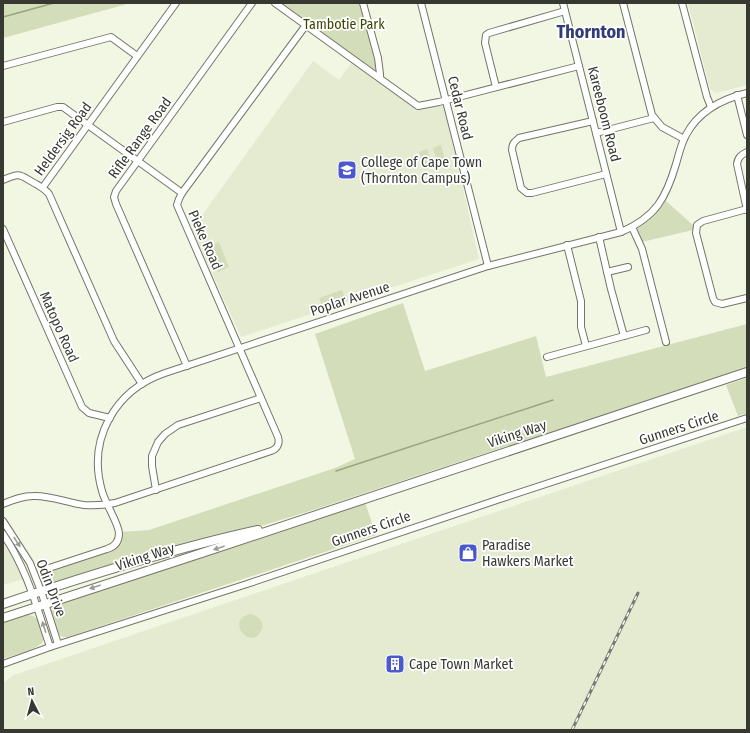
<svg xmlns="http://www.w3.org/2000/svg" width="750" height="733" font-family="'Fira Sans Condensed',sans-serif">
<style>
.built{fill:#e4ebd1}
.green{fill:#d3ddb9}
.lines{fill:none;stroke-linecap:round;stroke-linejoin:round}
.stream{stroke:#9aa47d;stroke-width:1.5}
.minor-casing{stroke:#727666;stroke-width:8}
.major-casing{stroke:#727666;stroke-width:10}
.minor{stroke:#fff;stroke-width:6}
.major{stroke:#fff;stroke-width:8}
.rail-casing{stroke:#787b70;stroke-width:3}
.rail{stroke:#fff;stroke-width:1.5;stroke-dasharray:4.5;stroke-linecap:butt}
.oneway{fill:#9a9c98}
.labels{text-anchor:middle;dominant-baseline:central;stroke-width:3.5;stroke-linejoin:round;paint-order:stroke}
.park-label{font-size:14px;fill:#3a4500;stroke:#fff}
.street-label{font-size:14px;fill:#363831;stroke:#fff}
.poi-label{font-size:14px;fill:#363831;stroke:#fff;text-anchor:start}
.district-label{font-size:18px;font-weight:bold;fill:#323c76;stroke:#fff}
</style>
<rect width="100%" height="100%" fill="#f2f7e4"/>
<!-- built -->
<g class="built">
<path d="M688 3H747V85L716 93 710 89Z"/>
<path d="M313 61 339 80 352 62 419 110 444 105 479 259 241 337 192 229Z"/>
<path d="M747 427V730H3V683L14 675Z"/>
<path d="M3 534 27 578 3 585Z"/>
</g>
<!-- green -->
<g class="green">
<path d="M3 3H131L3 38Z"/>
<path d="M279 3H360L377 69 376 71Z"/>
<path d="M441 145 446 163 438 165 433 148Z"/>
<path d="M427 149 433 167 424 170 419 152Z"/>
<path d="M666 201 694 226 693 230 642 242 637 229 653 217Z"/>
<path d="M219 242 229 267 218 272 207 247Z"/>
<path d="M342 290 346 302 323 309 319 298Z"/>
<path d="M403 303 425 371 536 336 546 377 747 324V367L310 511 261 526 147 554 51 585H49V583L45 581 42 574 113 550 118 545 121 532 149 530 335 468 355 459 315 334Z"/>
<path d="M747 378V413L738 416 726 385Z"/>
<path d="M365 502 376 535 68 637H63L58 634 50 613 55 604Z"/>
<path d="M249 614C258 615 266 622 261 631 251 651 225 621 249 614Z"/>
<path d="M27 615C35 615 38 619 40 626 42 631 45 636 43 641 40 649 11 656 3 659V623Z"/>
</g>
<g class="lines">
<!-- stream -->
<g class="stream">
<path d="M3 17 54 3"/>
<path d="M336 471 553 400"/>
</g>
<!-- minor casing -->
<g class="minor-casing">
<g id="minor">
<path d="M275 3 418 106 439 102 579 66"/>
<path d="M363 3 378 58 380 74V78"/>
<path d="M421 3 488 266"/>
<path d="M563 3 621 232"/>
<path d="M623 3 652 115 662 127 684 139"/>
<path d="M682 3 707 97 711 107"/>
<path d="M3 66 111 37 137 56"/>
<path d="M496 87 485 43 486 35 489 33 565 11"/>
<path d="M737 95 747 135"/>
<path d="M593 121 519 138C514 142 512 144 512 150L521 188 527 193H532L606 174"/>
<path d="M3 122 57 107H63L182 193"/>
<path d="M596 133 654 118"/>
<path d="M747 152C741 155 738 157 737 164L747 210"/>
<path d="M3 180C22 172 19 175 36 184 41 187 45 189 49 194L114 341 142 384"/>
<path d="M43 187 176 3"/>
<path d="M747 209 703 221 697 225 696 233 713 298 715 302 722 304 747 298"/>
<path d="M632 227 642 249 666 342"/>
<path d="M3 229 82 407 89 413 110 418"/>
<path d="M599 237 611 289 624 336"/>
<path d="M567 245 581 301V327L586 346"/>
<path d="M607 272 628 267"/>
<path d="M547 357 646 330"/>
<path d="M187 366 116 204 114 197 116 191 252 3"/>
<path d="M156 490 152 466V456L158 442 165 434 178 425 261 398"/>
<path d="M3 504C13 500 22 496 33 496 50 495 67 503 84 505 95 506 105 505 115 503L271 451C277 449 280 444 278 437L177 205 179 199 182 193 306 25"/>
<path d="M3 521 30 563 41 591 58 644"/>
<path d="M3 534C27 569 37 608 50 647"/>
<path d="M46 569 107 549C114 547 119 542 119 533 118 522 105 503 102 491 87 439 115 390 165 373L488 266 621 232C656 217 666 198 676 164 679 154 681 144 686 135 699 110 722 99 747 93"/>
<path d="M3 664 50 647 247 584 500 499 747 418"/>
</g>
</g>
<!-- major casing -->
<g class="major-casing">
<g id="major">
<path d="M3 604C86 576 171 549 258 530"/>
<path d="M3 618 211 550 747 372"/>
</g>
</g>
<!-- minor -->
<use href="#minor" class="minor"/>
<!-- major -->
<use href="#major" class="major"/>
<!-- rail casing -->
<g class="rail-casing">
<path id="rail" d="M572 730 638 593"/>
</g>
<!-- rail -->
<use href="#rail" class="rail"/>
</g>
<!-- one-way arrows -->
<defs><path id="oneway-solid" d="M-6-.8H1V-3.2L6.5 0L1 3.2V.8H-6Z"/></defs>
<g class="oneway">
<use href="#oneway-solid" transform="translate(17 542) rotate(57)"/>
<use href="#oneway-solid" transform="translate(219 548) rotate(161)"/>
<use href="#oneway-solid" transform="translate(95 587) rotate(161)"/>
<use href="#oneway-solid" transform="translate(44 627) rotate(-108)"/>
</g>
<!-- icons -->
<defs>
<g id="university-square" transform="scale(1)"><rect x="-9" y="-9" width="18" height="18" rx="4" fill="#4c59ce" stroke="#fff"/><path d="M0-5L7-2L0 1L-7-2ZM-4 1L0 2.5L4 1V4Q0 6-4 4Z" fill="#fff"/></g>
<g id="shop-square" transform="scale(1)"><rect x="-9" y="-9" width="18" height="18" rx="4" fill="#4c59ce" stroke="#fff"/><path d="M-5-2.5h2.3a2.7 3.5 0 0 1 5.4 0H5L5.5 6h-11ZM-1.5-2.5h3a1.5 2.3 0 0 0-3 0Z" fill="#fff"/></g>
<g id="building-square" transform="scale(1)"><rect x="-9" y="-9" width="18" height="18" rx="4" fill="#4c59ce" stroke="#fff"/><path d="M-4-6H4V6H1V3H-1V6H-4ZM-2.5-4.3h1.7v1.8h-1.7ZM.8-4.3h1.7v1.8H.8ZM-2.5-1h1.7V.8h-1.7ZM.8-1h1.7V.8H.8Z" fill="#fff"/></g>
</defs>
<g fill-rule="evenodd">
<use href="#university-square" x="347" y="170"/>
<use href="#shop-square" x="468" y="553"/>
<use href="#building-square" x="395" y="664"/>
</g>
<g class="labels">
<!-- park labels -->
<g class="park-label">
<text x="344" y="24">Tambotie Park</text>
</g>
<!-- street labels -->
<g class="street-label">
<text transform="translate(460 108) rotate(76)">Cedar Road</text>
<text transform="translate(604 114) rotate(76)">Kareeboom Road</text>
<text transform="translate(140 138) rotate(-54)">Rifle Range Road</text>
<text transform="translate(63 139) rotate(-54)">Heldersig Road</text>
<text transform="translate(205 240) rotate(66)">Pieke Road</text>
<text transform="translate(350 299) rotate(-18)">Poplar Avenue</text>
<text transform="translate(59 327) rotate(66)">Matopo Road</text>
<text transform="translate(679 428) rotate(-18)">Gunners Circle</text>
<text transform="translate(517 434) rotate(-18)">Viking Way</text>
<text transform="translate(371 529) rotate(-19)">Gunners Circle</text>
<text transform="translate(145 557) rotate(-18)">Viking Way</text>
<text transform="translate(51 588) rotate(69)">Odin Drive</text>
</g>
<!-- poi labels -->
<g class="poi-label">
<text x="361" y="162">College of Cape Town<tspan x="361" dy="16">(Thornton Campus)</tspan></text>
<text x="482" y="545">Paradise<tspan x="482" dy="16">Hawkers Market</tspan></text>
<text x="409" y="664">Cape Town Market</text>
</g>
<!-- district labels -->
<g class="district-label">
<text x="591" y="32">Thornton</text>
</g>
</g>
<!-- border -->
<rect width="750" height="733" fill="none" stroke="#363831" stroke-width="8"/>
<!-- north arrow -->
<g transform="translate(32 701) rotate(354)" stroke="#ffffff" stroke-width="3" paint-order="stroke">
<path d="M0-3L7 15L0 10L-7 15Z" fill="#363831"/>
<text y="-6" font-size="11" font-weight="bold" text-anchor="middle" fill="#363831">N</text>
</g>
</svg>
